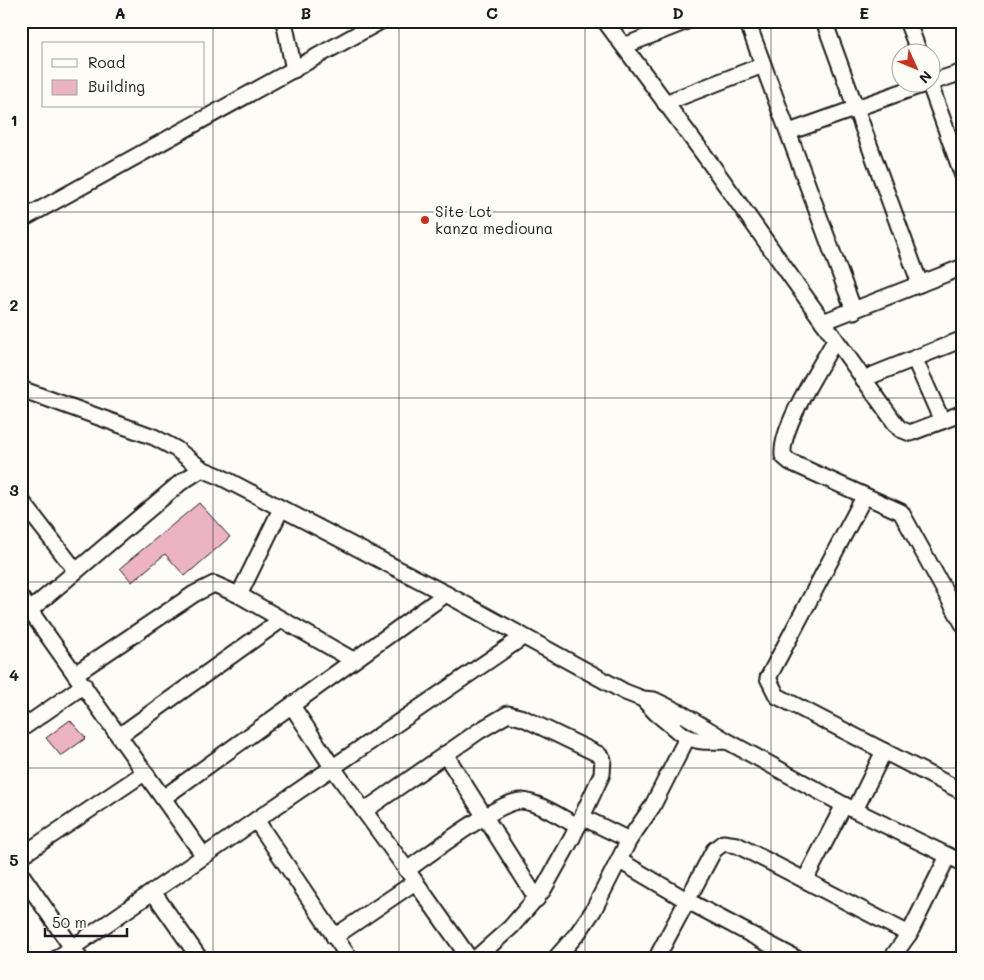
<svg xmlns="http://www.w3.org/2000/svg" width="984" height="980" font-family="Mali,sans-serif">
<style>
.building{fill:#ecb3c5;stroke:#1c1c1c}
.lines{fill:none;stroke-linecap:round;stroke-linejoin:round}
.minor-casing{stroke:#1c1c1c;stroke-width:19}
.minor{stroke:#fdfcf7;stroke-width:15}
.grid{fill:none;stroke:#1c1c1c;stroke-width:1;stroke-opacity:0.55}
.poi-dot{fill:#c8321e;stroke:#fdfcf7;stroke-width:2}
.labels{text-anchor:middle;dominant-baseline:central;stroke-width:5;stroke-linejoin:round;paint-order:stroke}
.poi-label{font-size:15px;fill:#1c1c1c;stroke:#fdfcf7;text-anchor:start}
.neatline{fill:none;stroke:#1c1c1c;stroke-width:2}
.grid-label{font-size:16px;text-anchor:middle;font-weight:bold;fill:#1c1c1c}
</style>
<rect width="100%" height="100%" fill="#fdfcf7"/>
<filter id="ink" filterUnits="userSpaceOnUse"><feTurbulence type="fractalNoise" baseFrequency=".02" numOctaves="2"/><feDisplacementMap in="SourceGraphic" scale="10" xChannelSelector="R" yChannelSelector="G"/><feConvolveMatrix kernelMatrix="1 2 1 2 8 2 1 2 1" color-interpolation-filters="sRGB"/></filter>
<g filter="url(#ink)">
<!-- building -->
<g class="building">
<path d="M199 503 230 537 185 576 165 554 132 582 120 568Z"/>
<path d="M70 720 86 738 61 756 46 738Z"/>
</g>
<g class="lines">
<!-- minor casing -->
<g class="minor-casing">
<g id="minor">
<path d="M284 21 294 70"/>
<path d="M605 21 708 160 895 423 900 429 910 433 963 413"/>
<path d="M747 21 854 311"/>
<path d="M824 21 920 284"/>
<path d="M907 21 919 52"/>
<path d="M624 46 687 21"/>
<path d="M929 82 963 176"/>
<path d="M932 82 963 72"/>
<path d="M665 103 763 65"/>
<path d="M789 132 930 82"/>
<path d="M21 220 381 21"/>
<path d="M823 322 963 267"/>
<path d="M835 340C821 366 780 427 783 456L790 462 901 512 963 624"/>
<path d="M915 360 942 421"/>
<path d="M863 379 963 339"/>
<path d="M21 389 154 437 176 449 202 469 219 476 446 594 625 692 643 699 654 700 681 713"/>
<path d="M864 497 768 678 777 696 963 792"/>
<path d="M21 500 76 571"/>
<path d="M239 595 281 509"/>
<path d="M21 598 204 856"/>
<path d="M22 617 180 483 202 469"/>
<path d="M75 674 194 594 214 584 239 595 353 660"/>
<path d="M643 699 656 713 673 727"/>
<path d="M292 706 333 768 407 870"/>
<path d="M21 729 84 685"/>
<path d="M119 736 281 620"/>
<path d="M727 741C706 742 689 743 673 727L672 718 681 713 727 741 844 805 963 863"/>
<path d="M445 754 537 899"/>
<path d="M163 798 446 594"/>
<path d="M855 810 884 751"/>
<path d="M364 811 479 731 508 714 523 718 598 754 603 759 602 774 572 838 543 890 511 927 475 959"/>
<path d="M582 817 629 840"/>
<path d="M21 856 144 773"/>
<path d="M620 861 688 901 797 959"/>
<path d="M21 874 80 959"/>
<path d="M805 880 844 805"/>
<path d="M153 892 200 959"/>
<path d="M334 937 415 882"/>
<path d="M56 959 256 820"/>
<path d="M350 959 256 820 523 637"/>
<path d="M470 959 407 870C427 856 501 799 522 801 541 803 561 818 578 826"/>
<path d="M555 959 577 934 593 911 629 840 652 807 687 738"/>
<path d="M656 959 714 850 723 843 737 845 909 934"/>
<path d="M891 959 909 934 948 856"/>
</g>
</g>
<!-- minor -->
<use href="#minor" class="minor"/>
</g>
</g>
<!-- grid -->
<path class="grid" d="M213 21V959M399 21V959M585 21V959M771 21V959M21 212H963M21 398H963M21 582H963M21 768H963"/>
<!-- markers -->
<circle class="poi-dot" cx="425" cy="220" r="5"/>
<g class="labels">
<!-- poi labels -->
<g class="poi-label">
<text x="435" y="211">Site Lot<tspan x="435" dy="17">kanza mediouna</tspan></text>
</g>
</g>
<!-- margin -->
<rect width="984" height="980" fill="none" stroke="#fdfcf7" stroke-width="55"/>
<!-- legend -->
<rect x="42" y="42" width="162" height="65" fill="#fdfcf7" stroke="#a3a29f"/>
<rect x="52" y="59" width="25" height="8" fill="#fdfcf7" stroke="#a3a29f"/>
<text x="88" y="68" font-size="15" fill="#1c1c1c">Road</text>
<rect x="52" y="80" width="25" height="15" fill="#ecb3c5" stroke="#a3a29f"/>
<text x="88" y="92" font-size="15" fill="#1c1c1c">Building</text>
<!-- north arrow -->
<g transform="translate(916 68) rotate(134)"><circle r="24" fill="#fdfcf7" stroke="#a3a29f"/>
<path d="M0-4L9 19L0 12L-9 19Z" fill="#c8321e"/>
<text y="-8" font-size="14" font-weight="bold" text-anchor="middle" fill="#1c1c1c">N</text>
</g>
<!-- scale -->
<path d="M45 928v8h82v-8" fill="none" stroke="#1c1c1c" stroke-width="2.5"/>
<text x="52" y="928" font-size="15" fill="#1c1c1c" stroke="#fdfcf7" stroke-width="4" paint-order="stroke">50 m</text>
<rect x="28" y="28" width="928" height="924" class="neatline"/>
<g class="grid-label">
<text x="120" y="19">A</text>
<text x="306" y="19">B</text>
<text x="492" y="19">C</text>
<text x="678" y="19">D</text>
<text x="864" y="19">E</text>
<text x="14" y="126">1</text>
<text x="14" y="311">2</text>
<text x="14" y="496">3</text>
<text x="14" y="681">4</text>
<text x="14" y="866">5</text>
</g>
</svg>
